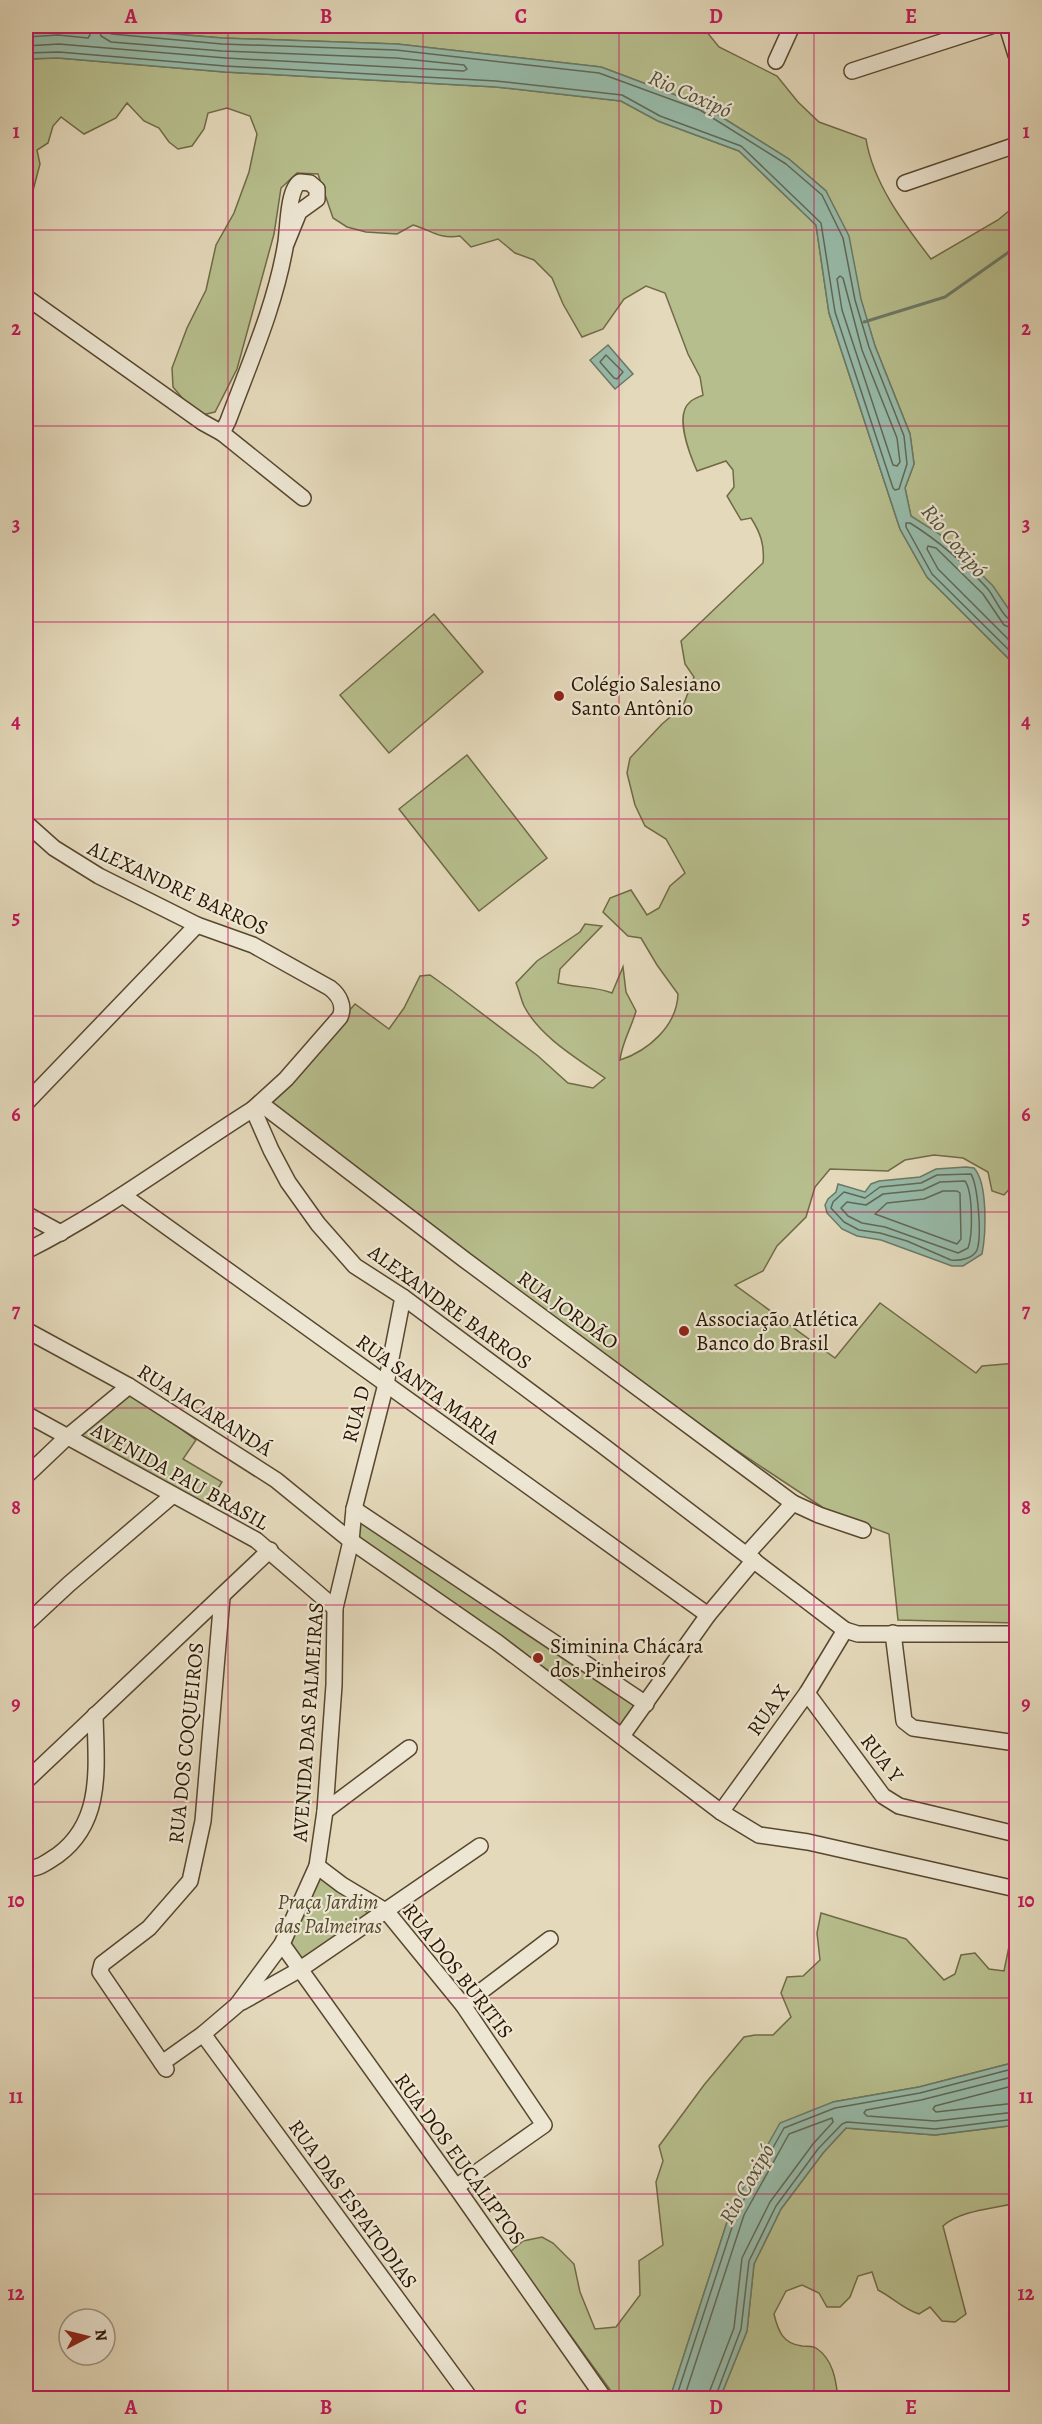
<svg xmlns="http://www.w3.org/2000/svg" width="1042" height="2424" font-family="Alegreya,serif">
<style>
.green{fill:#b7be8d;stroke:#706a46;stroke-width:1.5}
.water{fill:#97bbaa;stroke:#6b7966;stroke-width:1.5}
.lines{fill:none;stroke-linecap:round;stroke-linejoin:round}
.shore{stroke:#606855;stroke-width:1.5}
.stream{stroke:#6b7966;stroke-width:3}
.minor-casing{stroke:#58472f;stroke-width:18}
.minor{stroke:#ede6d3;stroke-width:15}
.grid{fill:none;stroke:#c2185b;stroke-width:1.5;stroke-opacity:0.55}
.poi-dot{fill:#8f2418;stroke:#ede6d3;stroke-width:2}
.labels{text-anchor:middle;dominant-baseline:central;stroke-width:4.5;stroke-linejoin:round;paint-order:stroke}
.poi-label{font-size:21px;fill:#2a1600;stroke:#ede6d3;text-anchor:start}
.street-label{font-size:21px;fill:#2a1600;stroke:#ede6d3}
.park-label{font-size:21px;font-style:italic;fill:#54482a;stroke:#ede6d3}
.water-label{font-size:22px;font-style:italic;fill:#50503c;stroke:#ede6d3}
.neatline{fill:none;stroke:#c2185b;stroke-width:2}
.grid-label{font-size:20px;text-anchor:middle;font-weight:bold;fill:#c2185b}
</style>
<rect width="100%" height="100%" fill="#e4d9bb"/>
<filter id="stains"><feTurbulence type="fractalNoise" baseFrequency=".00333" numOctaves="4"/><feColorMatrix values="0 0 0 0 .2 0 0 0 0 .09 0 0 0 0 .02 0 0 0 .5 -.17"/></filter>
<radialGradient id="worn" r=".72"><stop offset=".6" stop-color="#630" stop-opacity="0"/><stop offset="1" stop-color="#630" stop-opacity=".3"/></radialGradient>
<!-- green -->
<g class="green">
<path d="M77 26H702L719 47 777 76 798 102 819 122 866 139C873 183 904 224 931 259L998 220 1016 205V620C986 575 957 546 911 517L905 488 914 464 910 434 875 346 826 191 789 159 702 105 601 67 397 44 222 38Z"/>
<path d="M58 58 225 72 496 87 621 101 658 121 739 151 816 225 829 313 900 529 927 577 1016 666V1182L1004 1195 992 1191 988 1172 963 1158 934 1155 905 1160 888 1171 830 1169 815 1187 806 1217 777 1246 763 1271 735 1285 835 1358 880 1303 976 1373 982 1366 1016 1363V1623L898 1620 889 1534 828 1511 736 1450 431 1230 268 1104 355 1004 389 1029 404 1008 420 976 430 975 451 990 538 1056 568 1083 593 1088 605 1078C578 1059 540 1037 524 1006 521 999 519 990 516 983L537 961 580 932 585 924 602 926 560 969 558 983C576 988 595 986 612 993L623 967 626 992 636 1011C631 1029 622 1042 620 1060 648 1051 677 1026 678 994L657 965 641 938 628 936 603 912 610 898 631 890 647 915 659 908 670 886 685 873 666 839 645 826 635 805 627 773 630 758 662 724 683 706 694 677 685 664 681 641 763 563C765 545 760 532 751 518L741 520 727 496 734 487 733 470 726 461 697 471C690 455 674 415 690 402 693 399 699 397 703 395L700 377 688 354 665 293 646 286 624 299 603 329 582 337 563 304 552 278 534 260 515 253 498 239 471 247 460 236C438 239 433 231 413 225L397 234 366 232 347 227 333 218 318 174 297 173 281 188 274 234 237 369 215 412 202 415 188 405 173 387 172 368 187 328 206 290 216 245 234 213 249 172 257 134 250 116 227 108 208 113 204 129 192 146 178 149 169 142 159 128 144 121 127 103 116 118 84 134 61 117 53 126 48 143 37 150 40 164 26 217V59Z"/>
<path d="M434 614 483 672 389 753 340 695Z"/>
<path d="M467 755 547 858 479 911 399 809Z"/>
<path d="M131 1393 196 1440 183 1459 222 1482 207 1506 77 1435Z"/>
<path d="M357 1518 637 1703 621 1730 355 1539Z"/>
<path d="M318 1873 369 1914 298 1964 285 1944Z"/>
<path d="M821 1913 906 1939 944 1980 955 1974 961 1955 975 1953 989 1969 1004 1971 1012 1932 1016 1935V2062L919 2087 833 2102 731 2210 670 2398H616L510 2252 523 2241 542 2237 553 2243 574 2264 580 2292 595 2329 616 2327 640 2295 639 2261 663 2245 656 2182 663 2161 659 2146 704 2085 744 2037 755 2035H773L791 2017 781 1993 787 1977 803 1976 820 1960 817 1933Z"/>
<path d="M1016 2125V2203C993 2209 961 2210 943 2226L966 2314 955 2322 942 2321 930 2307 919 2314C903 2309 892 2297 878 2290L872 2272 858 2276 850 2297 840 2307H827L819 2293 802 2285 786 2291 774 2314C778 2331 783 2344 802 2346 807 2346 813 2346 816 2348 833 2359 836 2380 838 2398H720L747 2331 754 2264 781 2209 823 2153 846 2128 935 2135Z"/>
</g>
<!-- water -->
<g class="water">
<path d="M26 26H77L222 38 397 44 601 67 702 105 789 159 826 191 849 236 861 299 875 346 910 434 914 464 905 488 911 516 944 537 993 586 1016 620V666L927 577 900 529 829 313 816 225 739 151 658 121 621 101 496 87 225 72 58 58 26 59Z"/>
<path d="M608 345 633 374 615 389 590 360Z"/>
<path d="M966 1167 974 1168C988 1183 986 1234 982 1254L963 1266H952L881 1240 857 1236 842 1229 827 1213 825 1205 828 1199 836 1192 838 1184 865 1192 871 1184 879 1181 920 1177 936 1169Z"/>
<path d="M1016 2062V2125L935 2135 846 2128 823 2153 781 2209 754 2264 747 2331 720 2398H670L731 2210 780 2123 833 2102 919 2087Z"/>
</g>
<g class="lines">
<!-- shore -->
<g class="shore">
<path d="M26 37 58 35 88 38 90 35 89 26"/>
<path d="M26 46 59 44 226 58 464 71 467 69 464 65 396 58 222 51 111 42 101 36 98 26"/>
<path d="M26 53 59 52 225 66 496 81 622 95 660 116 741 146 821 223 835 312 893 488 895 490 899 489 907 464 904 436 869 347 855 300 843 238 822 195 786 164 700 110 599 73 396 50 222 44 112 34 107 32 106 26"/>
<path d="M840 276 843 278 862 350 897 438 900 462 897 466 893 465 842 310 837 279Z"/>
<path d="M606 355 623 372 617 379 614 378 600 362Z"/>
<path d="M1016 622C1003 621 996 598 987 588 964 563 939 541 910 523H906V527L932 574 1016 657"/>
<path d="M1016 630 1004 625 983 594 936 548 928 546 927 549 938 569 1016 647"/>
<path d="M971 1174C978 1186 982 1236 977 1250 973 1259 959 1261 951 1260L907 1241 880 1233 859 1230 844 1222 831 1208 833 1202 844 1192 865 1198 880 1187 921 1183 937 1175Z"/>
<path d="M965 1181C973 1192 973 1235 968 1248L958 1253 885 1227 862 1223 848 1216 841 1208 847 1202 866 1205 883 1194 923 1190 940 1182Z"/>
<path d="M943 1191H957L960 1193 961 1239 957 1244 875 1214 887 1203 924 1199Z"/>
<path d="M1016 2076 921 2100 866 2110 864 2113 867 2116 935 2121 1016 2112"/>
<path d="M1016 2085 935 2106 933 2109 936 2112 1016 2103"/>
<path d="M676 2398 737 2212 784 2128 835 2108 920 2093 1016 2068"/>
<path d="M684 2398 744 2215 789 2134 832 2118 833 2122 813 2144 770 2202 742 2258 734 2328 707 2398"/>
<path d="M715 2398 741 2329 749 2261 776 2206 818 2149 842 2124 847 2122 935 2129 1016 2119"/>
</g>
<!-- stream -->
<path class="stream" d="M864 322 945 297 1016 247"/>
<!-- minor casing -->
<g class="minor-casing">
<g id="minor">
<path d="M1007 26 1016 55"/>
<path d="M776 61 792 26"/>
<path d="M852 71 991 26"/>
<path d="M905 183 1016 145"/>
<path d="M26 297 202 422 222 433 228 421C250 362 276 304 286 242 288 228 288 189 300 182L310 183 317 189V199L299 212 286 244"/>
<path d="M222 433 303 498"/>
<path d="M26 823 54 848 99 876 197 925 253 945 330 988C339 995 345 1006 340 1017L286 1079 253 1109 271 1150 288 1182 318 1224 355 1266 403 1297 602 1445 845 1630 858 1634H1016"/>
<path d="M26 1103 197 925"/>
<path d="M260 1103 465 1260 793 1503 819 1515 863 1530"/>
<path d="M124 1196 708 1615"/>
<path d="M26 1214 61 1233"/>
<path d="M26 1251C106 1211 177 1157 253 1109"/>
<path d="M26 1330 129 1386 276 1480 351 1541 498 1643 721 1812 759 1835 808 1842 1016 1889"/>
<path d="M26 1414 256 1540 335 1608"/>
<path d="M26 1476 66 1438 129 1386"/>
<path d="M354 1509 646 1704"/>
<path d="M747 1554 793 1503"/>
<path d="M26 1624 69 1584 173 1495"/>
<path d="M893 1633 904 1721 913 1728 1016 1743"/>
<path d="M807 1693 883 1796 899 1806 1016 1834"/>
<path d="M622 1736 708 1615 754 1560"/>
<path d="M26 1781 270 1550"/>
<path d="M325 1811 409 1748"/>
<path d="M721 1812 807 1693 845 1630"/>
<path d="M317 1866 342 1885 387 1912 463 2005 544 2125 456 2187"/>
<path d="M26 1869C40 1868 46 1863 58 1855 104 1821 96 1766 95 1715"/>
<path d="M282 1944 456 2187 604 2398"/>
<path d="M242 2002 299 1970 480 1846"/>
<path d="M463 2005 550 1939"/>
<path d="M203 2034 470 2398"/>
<path d="M162 2063 203 2034 237 2005 282 1944 317 1866 325 1811 334 1685 335 1608 351 1541 354 1509 386 1384 403 1297"/>
<path d="M166 2069 100 1972 102 1964 149 1928 190 1881 203 1821 222 1597"/>
</g>
</g>
<!-- minor -->
<use href="#minor" class="minor"/>
</g>
<!-- grid -->
<path class="grid" d="M228 26V2398M423 26V2398M619 26V2398M814 26V2398M26 230H1016M26 426H1016M26 622H1016M26 819H1016M26 1016H1016M26 1212H1016M26 1408H1016M26 1605H1016M26 1802H1016M26 1998H1016M26 2194H1016"/>
<!-- markers -->
<g class="poi-dot">
<circle cx="559" cy="696" r="6"/>
<circle cx="684" cy="1331" r="6"/>
<circle cx="538" cy="1658" r="6"/>
</g>
<g class="labels">
<!-- poi labels -->
<g class="poi-label">
<text x="571" y="684">Colégio Salesiano<tspan x="571" dy="24">Santo Antônio</tspan></text>
<text x="696" y="1319">Associação Atlética<tspan x="696" dy="24">Banco do Brasil</tspan></text>
<text x="550" y="1646">Siminina Chácara<tspan x="550" dy="24">dos Pinheiros</tspan></text>
</g>
<!-- street labels -->
<g class="street-label">
<text transform="translate(178 888) rotate(25)">ALEXANDRE BARROS</text>
<text transform="translate(450 1307) rotate(36)">ALEXANDRE BARROS</text>
<text transform="translate(568 1310) rotate(36)">RUA JORDÃO</text>
<text transform="translate(428 1389) rotate(36)">RUA SANTA MARIA</text>
<text transform="translate(205 1410) rotate(32)">RUA JACARANDÁ</text>
<text transform="translate(356 1414) rotate(-76)">RUA D</text>
<text transform="translate(180 1476) rotate(29)">AVENIDA PAU BRASIL</text>
<text transform="translate(768 1710) rotate(-55)">RUA X</text>
<text transform="translate(308 1722) rotate(-86)">AVENIDA DAS PALMEIRAS</text>
<text transform="translate(186 1743) rotate(-84)">RUA DOS COQUEIROS</text>
<text transform="translate(882 1758) rotate(52)">RUA Y</text>
<text transform="translate(458 1971) rotate(52)">RUA DOS BURITIS</text>
<text transform="translate(460 2159) rotate(54)">RUA DOS EUCALIPTOS</text>
<text transform="translate(353 2204) rotate(54)">RUA DAS ESPATODIAS</text>
</g>
<!-- park labels -->
<g class="park-label">
<text x="328" y="1902">Praça Jardim<tspan x="328" dy="24">das Palmeiras</tspan></text>
</g>
<!-- water labels -->
<g class="water-label">
<text transform="translate(690 94) rotate(24)">Rio Coxipó</text>
<text transform="translate(954 541) rotate(50)">Rio Coxipó</text>
<text transform="translate(747 2184) rotate(-60)">Rio Coxipó</text>
</g>
</g>
<!-- margin -->
<rect width="1042" height="2424" fill="none" stroke="#e4d9bb" stroke-width="66"/>
<!-- north arrow -->
<g transform="translate(87 2337) rotate(83)"><circle r="28" fill="#ede6d3" stroke="#9f937f" stroke-width="1.5"/>
<path d="M0-4.5L10 22L0 15L-10 22Z" fill="#8f2418"/>
<text y="-9" font-size="16" font-weight="bold" text-anchor="middle" fill="#2a1600">N</text>
</g>
<rect x="33" y="33" width="976" height="2358" class="neatline"/>
<g class="grid-label">
<text x="131" y="23">A</text>
<text x="326" y="23">B</text>
<text x="521" y="23">C</text>
<text x="716" y="23">D</text>
<text x="911" y="23">E</text>
<text x="16" y="138">1</text>
<text x="1026" y="138">1</text>
<text x="16" y="335">2</text>
<text x="1026" y="335">2</text>
<text x="16" y="531">3</text>
<text x="1026" y="531">3</text>
<text x="16" y="728">4</text>
<text x="1026" y="728">4</text>
<text x="16" y="924">5</text>
<text x="1026" y="924">5</text>
<text x="16" y="1121">6</text>
<text x="1026" y="1121">6</text>
<text x="16" y="1317">7</text>
<text x="1026" y="1317">7</text>
<text x="16" y="1514">8</text>
<text x="1026" y="1514">8</text>
<text x="16" y="1710">9</text>
<text x="1026" y="1710">9</text>
<text x="16" y="1907">10</text>
<text x="1026" y="1907">10</text>
<text x="16" y="2103">11</text>
<text x="1026" y="2103">11</text>
<text x="16" y="2300">12</text>
<text x="1026" y="2300">12</text>
<text x="131" y="2414">A</text>
<text x="326" y="2414">B</text>
<text x="521" y="2414">C</text>
<text x="716" y="2414">D</text>
<text x="911" y="2414">E</text>
</g>
<rect width="100%" height="100%" filter="url(#stains)"/>
<rect width="100%" height="100%" fill="url(#worn)"/>
</svg>
